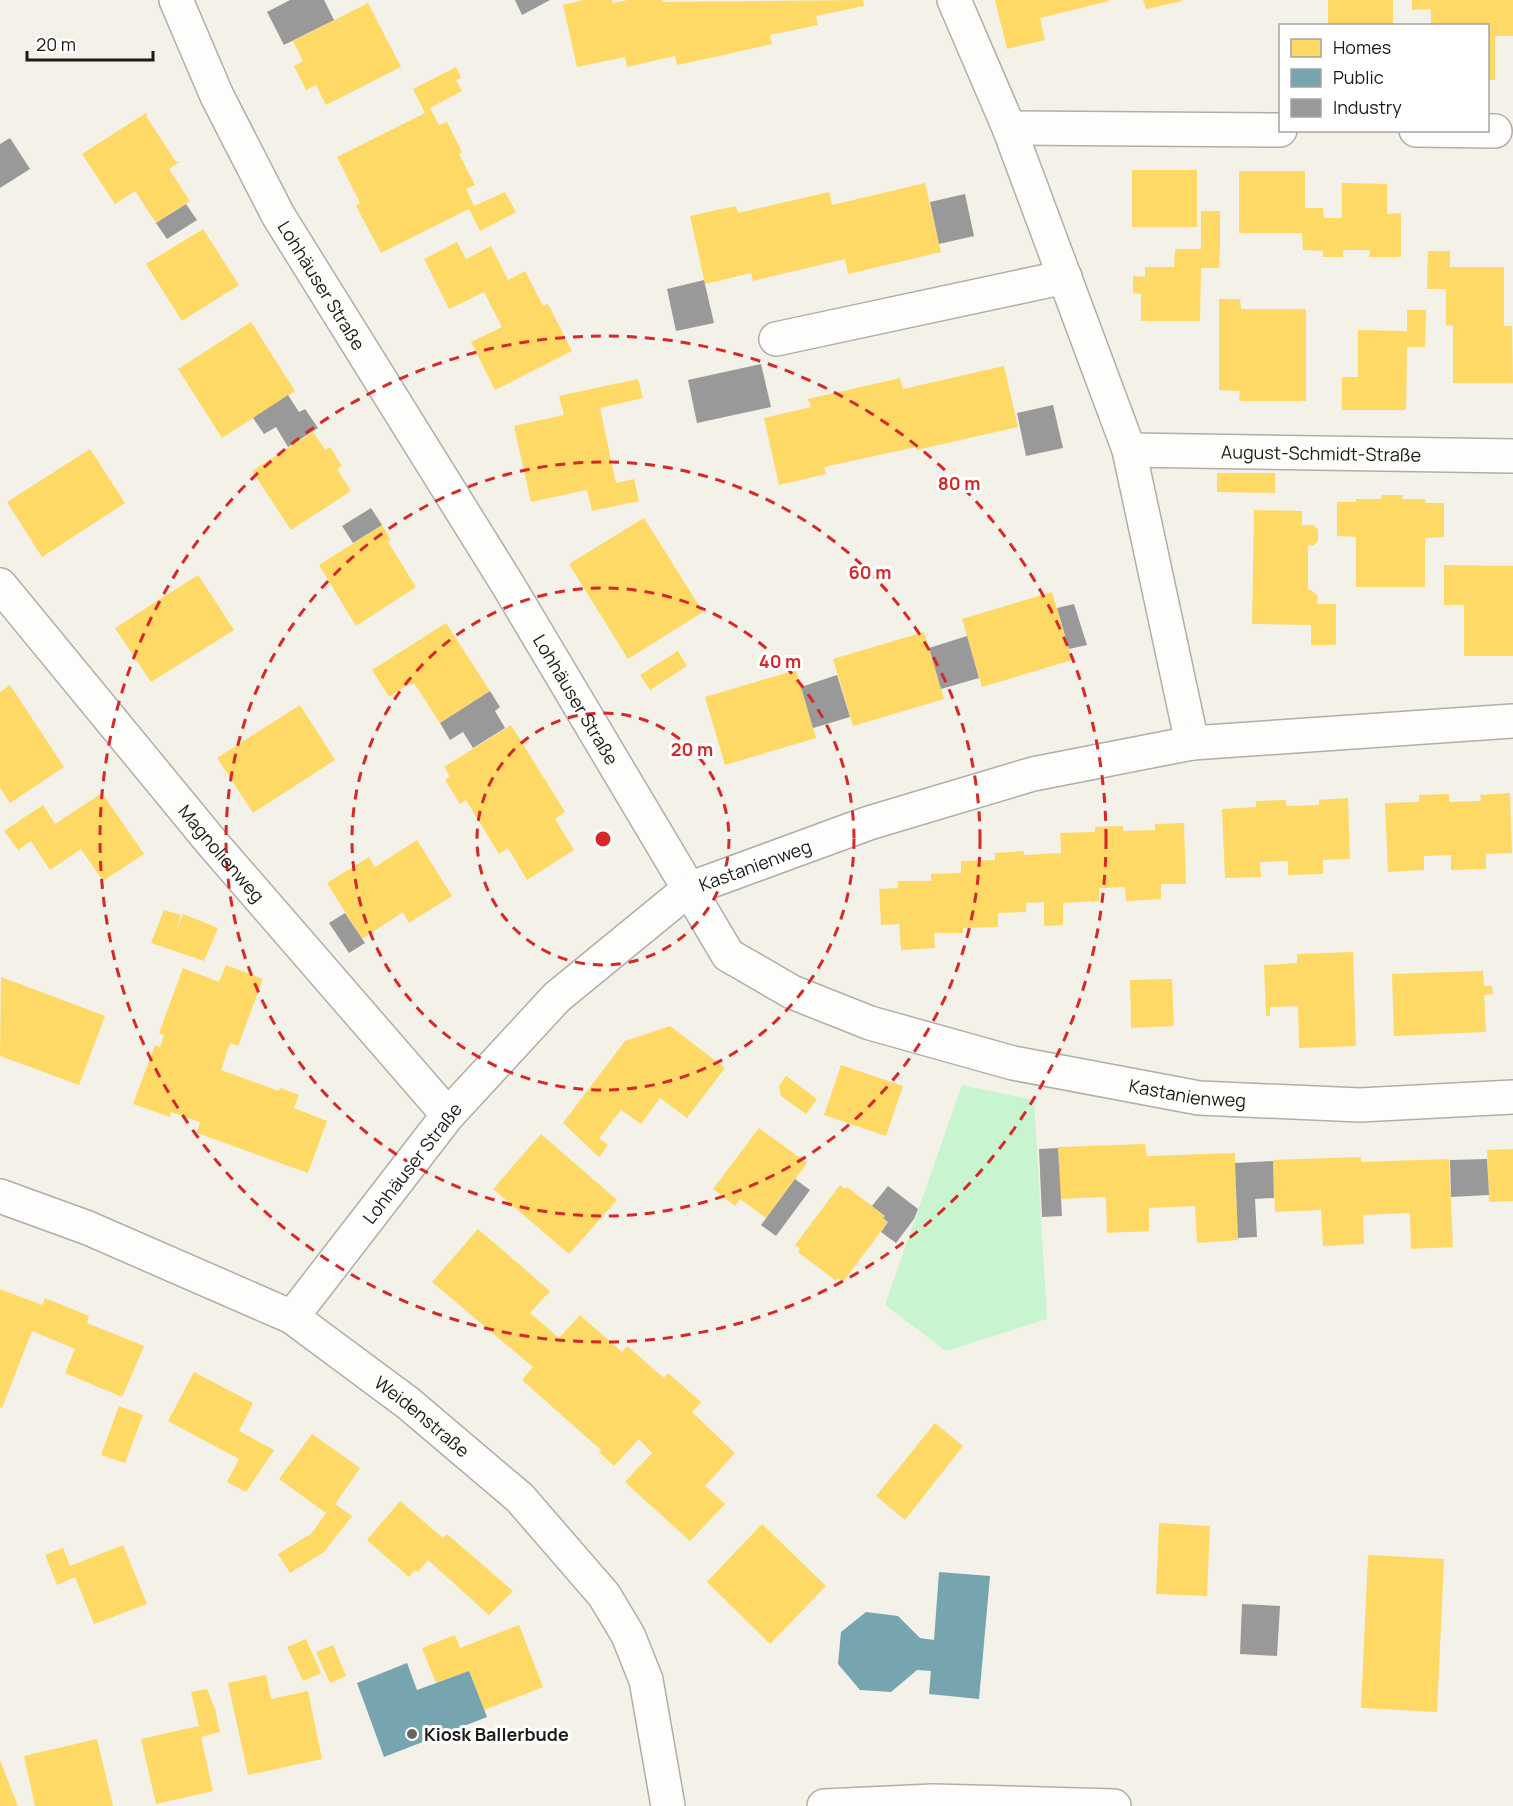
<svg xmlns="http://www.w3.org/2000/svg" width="1513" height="1806" font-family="Manrope,sans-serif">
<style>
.green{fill:#c8f4cf}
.homes{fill:#ffd966}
.public{fill:#76a5af}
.industry{fill:#999}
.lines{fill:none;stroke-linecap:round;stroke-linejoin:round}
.minor-casing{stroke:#b0aea8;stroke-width:36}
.minor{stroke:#fdfdfc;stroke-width:33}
.ring{fill:none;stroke:#d62828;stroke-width:3;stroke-dasharray:10 8}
.poi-dot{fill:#68665f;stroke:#fff;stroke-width:2}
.labels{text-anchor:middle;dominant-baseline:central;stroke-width:6;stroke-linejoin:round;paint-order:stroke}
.street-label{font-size:18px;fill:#1c1b15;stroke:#fff}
.poi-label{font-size:18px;font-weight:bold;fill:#1c1b15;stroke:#fff;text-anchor:start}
.centre{fill:#d62828;stroke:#fff;stroke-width:3}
.ring-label{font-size:18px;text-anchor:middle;font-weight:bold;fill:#d62828;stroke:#fff;stroke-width:6;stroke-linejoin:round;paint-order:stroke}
</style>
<rect width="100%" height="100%" fill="#f4f1e8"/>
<!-- green -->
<path class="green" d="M962 1085 1034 1100 1047 1319 946 1351 885 1305Z"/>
<!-- homes -->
<g class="homes">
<path d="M583 0H612L613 3 628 0H662L663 2 863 0 864 6 816 16 818 25 770 35 772 44 724 55 677 65 675 56 627 67 625 57 577 67 563 5Z"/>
<path d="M995 0H1109V1L1040 18 1045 40 1007 49Z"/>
<path d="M1143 0H1182V1L1146 9Z"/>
<rect x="1328" y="0" width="65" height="26"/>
<path d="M1412 0H1513V36H1495V80H1488V26H1431V9L1412 10Z"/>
<path d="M368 3 401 67 326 105 316 85 306 90 294 66 303 61 293 41Z"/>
<path d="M456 67 461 78 456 80 462 91 430 108 439 125 447 122 462 152 459 154 475 185 466 189 474 206 505 192 516 212 480 231 469 209 381 253 356 206 360 203 337 157 425 113 413 89Z"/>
<path d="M146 113 148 114 146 116 176 162 178 161 179 162 169 169 190 201 156 223 135 191 115 204 82 154Z"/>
<rect x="1132" y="170" width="65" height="57"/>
<path d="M1239 171H1305V208H1323L1324 218H1342V183L1387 184V214L1401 213V257H1369L1370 250H1343V257H1323V251L1303 250 1302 233H1239Z"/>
<path d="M925 183 941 252 848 274 845 259 753 281 751 273 705 284 690 216 736 206 738 213 829 192 832 205Z"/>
<path d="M1201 211H1220V249L1219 268H1201L1200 321H1141V294L1133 293V276L1145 277V267H1174L1175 249H1201Z"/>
<path d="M203 229 239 285 182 321 146 264Z"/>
<path d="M457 242 466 259 491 246 508 280 525 271 543 306 548 304 572 351 495 390 471 342 502 327 484 292 449 309 424 259Z"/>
<path d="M1428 251H1450V267H1504V326H1512L1513 383H1453V326L1446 325V289H1427Z"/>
<path d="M1219 299H1240L1241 309H1306V401H1239L1240 391 1219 390Z"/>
<path d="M1407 310H1426L1425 347H1407L1406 410H1342V377H1358V330L1407 331Z"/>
<path d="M251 322 295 391 222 438 178 369Z"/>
<path d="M1004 366 1018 427 916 450V447L824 467 826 474 779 485 764 418 811 407 808 399 900 378 903 389Z"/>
<path d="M638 379 643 398 600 408 616 483 634 479 639 501 592 511 587 490 531 502 514 426 564 415 559 396Z"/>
<path d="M313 432 325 450 330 447 342 466 337 469 351 491 291 530 252 471Z"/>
<path d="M90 449 125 503 42 557 7 502Z"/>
<path d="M1217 473H1275V493L1217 492Z"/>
<path d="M1382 495H1403L1402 499H1425L1426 503H1444V537L1425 538V587H1356V537L1337 536V502H1356V499H1381Z"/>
<path d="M1254 510 1302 511V525H1314L1318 530V541L1313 546 1308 545V590H1311L1318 596 1317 604H1336V645H1311V625L1252 624Z"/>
<path d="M644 518 703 612 628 659 569 564Z"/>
<path d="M382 525 391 540 388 542 416 587 356 626 319 565Z"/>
<path d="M1444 565 1513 566V656H1464V605H1444Z"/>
<path d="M198 575 234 630 151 682 115 628Z"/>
<path d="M1052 592 1072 660 982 687 962 619Z"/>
<path d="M446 623 490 691 440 723 414 683 412 685 411 683 389 697 372 670Z"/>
<path d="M924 632 944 699 853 726 833 659Z"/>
<path d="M678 651 687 666 650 690 640 675Z"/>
<path d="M796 670 816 738 725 765 705 697Z"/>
<path d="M10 685 64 767 10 803 0 788V692Z"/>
<path d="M300 705 335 760 253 813 217 758Z"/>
<path d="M511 725 565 812 555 819 574 850 527 880 508 848 499 854 466 800 460 804 445 780 450 777 444 767Z"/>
<path d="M102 793 144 854 103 881 81 849 50 870 31 841 18 850 4 831 43 805 55 824Z"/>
<path d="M1510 793 1512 853 1486 854V869L1451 870V855L1424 856V870L1388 872 1385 803 1419 802V795L1449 794V802L1481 801 1480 795Z"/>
<path d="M1348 798 1350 859 1323 860V874L1288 875V861L1260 862 1261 877 1225 878 1222 809 1256 807V801L1286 800V806L1319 805V800Z"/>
<path d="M1184 823 1186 884H1161V899L1126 901 1125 887 1099 888V901L1063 903V925L1044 926V902L1026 903V912L998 913V927L963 928V933H934L935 948 901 950 899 924 881 925 879 889 898 888V881H931V874L961 873V861L995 860V853L1024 851V855L1061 853 1060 833 1095 832V827L1123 826V831L1155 830V824Z"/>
<path d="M417 840 452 896 409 923 403 912 362 939 327 883 369 857 375 867Z"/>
<path d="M164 910 181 915 175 934 183 914 218 928 204 961 151 943Z"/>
<path d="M1353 952 1356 1046 1299 1048 1298 1006 1270 1007V1016H1266L1264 965 1297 963V954Z"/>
<path d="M226 965 263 979 238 1046 230 1043 221 1070 279 1091 280 1088 299 1095 294 1108 327 1121 308 1173 197 1133 200 1122 171 1112 170 1117 133 1104 155 1045 160 1047 164 1035 159 1033 183 968 219 982Z"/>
<path d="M1483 971 1484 986H1492L1493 994 1484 995 1486 1032 1394 1036 1392 974Z"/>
<path d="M1 977 105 1016 79 1085 0 1056Z"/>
<path d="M1172 979 1174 1026 1131 1028 1130 980Z"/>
<path d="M670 1026 725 1068 687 1118 660 1098 641 1124 621 1110 599 1138 608 1145 599 1157 563 1123 625 1041Z"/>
<path d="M841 1065 903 1086 886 1136 824 1115Z"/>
<path d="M786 1076 817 1099 806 1114 781 1096 779 1086Z"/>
<path d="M759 1128 807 1163 766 1218 740 1199 735 1206 713 1189Z"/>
<path d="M541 1134 617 1200 569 1254 493 1189Z"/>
<path d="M1145 1144 1147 1156 1235 1153 1238 1240 1197 1243 1195 1206 1149 1208V1231L1107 1233 1106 1197 1060 1199 1058 1147Z"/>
<path d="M1513 1149V1201L1489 1202 1487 1150Z"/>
<path d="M1361 1157V1162L1449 1159 1453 1247 1411 1249 1410 1213 1363 1215 1364 1244 1323 1246 1321 1210 1275 1212 1273 1160Z"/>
<path d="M840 1185 845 1189 847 1187 885 1216 883 1218 888 1222 843 1282 838 1278 836 1281 798 1252 800 1249 795 1245Z"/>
<path d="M478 1229 550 1291 530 1313 559 1338 580 1315 622 1352 627 1346 664 1378 668 1373 701 1402 692 1412 735 1453 705 1486 725 1504 690 1541 625 1482 652 1453 639 1439 614 1466 599 1452 601 1450 522 1380 533 1367 432 1282Z"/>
<path d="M0 1289 42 1305 45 1298 89 1316 87 1323 144 1346 122 1397 65 1373 75 1349 32 1331 2 1408 0 1407Z"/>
<path d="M194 1372 253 1403 239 1431 274 1450 246 1492 227 1482 239 1459 168 1421Z"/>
<path d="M119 1406 143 1415 125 1463 101 1455Z"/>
<path d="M935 1423 963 1446 905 1520 876 1496Z"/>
<path d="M312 1434 360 1468 335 1504 352 1516 324 1552 290 1573 278 1554 312 1533 326 1513 279 1479Z"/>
<path d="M400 1501 443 1538 447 1534 513 1591 489 1615 428 1560 418 1572 415 1570 409 1577 367 1540Z"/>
<path d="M1159 1523 1210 1526 1207 1596 1156 1594Z"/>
<path d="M762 1524 826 1586 770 1644 707 1582Z"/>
<path d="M123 1545 147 1604 94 1624 75 1577 57 1585 45 1555 63 1548 70 1566Z"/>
<path d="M1368 1555 1444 1559 1437 1712 1361 1708Z"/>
<path d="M519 1625 543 1687 484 1710 469 1671 436 1683 422 1648 455 1635 460 1648Z"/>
<path d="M306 1639 321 1673 303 1681 287 1647Z"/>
<path d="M333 1645 346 1676 330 1683 316 1652Z"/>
<path d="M266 1675 271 1699 308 1691 322 1759 248 1775 228 1683Z"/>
<path d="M207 1689 215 1709 220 1732 201 1737 213 1791 156 1804 141 1739 199 1726 191 1692Z"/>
<path d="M97 1739 113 1806H35L24 1756Z"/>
<path d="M0 1760 18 1806H0Z"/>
</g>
<!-- public -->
<g class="public">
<path d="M939 1572 990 1576 979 1699 929 1694 931 1671 917 1670 891 1692 860 1690 838 1664 841 1632 866 1612 898 1616 920 1638 934 1640Z"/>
<path d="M407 1663 417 1690 469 1671 487 1717 384 1757 357 1683Z"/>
</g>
<!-- industry -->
<g class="industry">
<path d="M290 0H324L334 20 284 45 267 12Z"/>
<path d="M515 0H550L522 15Z"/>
<path d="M10 138 30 169 0 188V144Z"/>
<path d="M965 194 974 236 939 244 930 202Z"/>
<path d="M186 204 197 220 167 239 156 223Z"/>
<path d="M704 280 714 323 676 331 667 289Z"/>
<path d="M761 364 771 407 697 423 688 380Z"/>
<path d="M288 395 299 412 305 409 318 428 288 447 276 427 264 434 253 418Z"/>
<path d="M1053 405 1063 448 1026 456 1017 413Z"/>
<path d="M371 508 382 525 353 543 342 526Z"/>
<path d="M1074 604 1087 645 1069 649 1057 608Z"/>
<path d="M967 636 979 678 941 689 929 648Z"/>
<path d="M837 675 850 717 813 728 801 687Z"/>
<path d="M490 691 500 707 495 711 505 728 473 748 463 732 450 740 440 723Z"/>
<path d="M345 913 365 943 349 953 329 923Z"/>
<path d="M1058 1148 1062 1216 1042 1217 1039 1149Z"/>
<path d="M1487 1159 1489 1195 1451 1197 1450 1160Z"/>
<path d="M1273 1161 1274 1198 1255 1199 1257 1237 1238 1238 1235 1163Z"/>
<path d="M795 1179 810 1190 776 1236 761 1225Z"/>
<path d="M888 1186 918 1209 914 1219 896 1243 881 1232 888 1222 883 1218 885 1216 872 1206Z"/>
<path d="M1242 1604 1280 1606 1277 1656 1240 1654Z"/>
</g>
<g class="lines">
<!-- minor casing -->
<g class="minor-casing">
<g id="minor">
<path id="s1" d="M176 0 217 96 278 215 508 585 689 889 557 997 448 1115 292 1317"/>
<path d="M954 0 1009 128 1129 450 1192 743"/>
<path d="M1009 128 1280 130"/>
<path d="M1416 130 1495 131"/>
<path d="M776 339 1065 277"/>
<path id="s2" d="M1129 450 1513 456"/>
<path id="s3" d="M0 585 213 844 448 1115"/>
<path id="s4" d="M1513 721 1192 743 1033 774 869 823 689 889 728 955 792 992 870 1023 1013 1063 1199 1098 1360 1105 1513 1097"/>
<path id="s5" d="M0 1196 88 1228 292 1317 408 1403 520 1498 604 1595 628 1635 646 1680 668 1806"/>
<path d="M824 1806 933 1801 1114 1806"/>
</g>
</g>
<!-- minor -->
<use href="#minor" class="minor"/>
</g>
<!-- distance rings -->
<g class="ring">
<circle cx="603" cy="839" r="126"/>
<circle cx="603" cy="839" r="251"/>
<circle cx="603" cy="839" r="377"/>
<circle cx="603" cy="839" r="503"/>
</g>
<!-- markers -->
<circle class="poi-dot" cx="412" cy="1734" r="6"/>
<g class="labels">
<!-- street labels -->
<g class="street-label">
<text stroke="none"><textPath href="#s1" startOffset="321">Lohhäuser Straße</textPath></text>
<text stroke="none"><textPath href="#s2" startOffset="192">August-Schmidt-Straße</textPath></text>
<text stroke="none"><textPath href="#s1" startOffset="807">Lohhäuser Straße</textPath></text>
<text stroke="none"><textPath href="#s3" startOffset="348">Magnolienweg</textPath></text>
<text transform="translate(755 865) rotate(-20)">Kastanienweg</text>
<text stroke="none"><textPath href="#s4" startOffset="1407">Kastanienweg</textPath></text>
<text transform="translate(412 1163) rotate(-52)">Lohhäuser Straße</text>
<text stroke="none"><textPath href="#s5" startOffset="480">Weidenstraße</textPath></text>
</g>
<!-- poi labels -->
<g class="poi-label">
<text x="424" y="1734">Kiosk Ballerbude</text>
</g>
</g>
<circle cx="603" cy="839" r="9" class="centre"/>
<g class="ring-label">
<text x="959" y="490">80 m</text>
<text x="870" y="579">60 m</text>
<text x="780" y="668">40 m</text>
<text x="692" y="756">20 m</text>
</g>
<!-- legend -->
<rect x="1279" y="24" width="210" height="108" fill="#ffffff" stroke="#a4a4a1" stroke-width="1.5"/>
<rect x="1291" y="39" width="30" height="18" fill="#ffd966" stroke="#a4a4a1" stroke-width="1.5"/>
<text x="1333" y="54" font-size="18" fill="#1c1b15">Homes</text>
<rect x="1291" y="69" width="30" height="18" fill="#76a5af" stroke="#a4a4a1" stroke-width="1.5"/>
<text x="1333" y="84" font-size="18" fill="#1c1b15">Public</text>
<rect x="1291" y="99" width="30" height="18" fill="#999999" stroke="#a4a4a1" stroke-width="1.5"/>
<text x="1333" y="114" font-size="18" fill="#1c1b15">Industry</text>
<!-- scale -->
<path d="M27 51v9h126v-9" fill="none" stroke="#1c1b15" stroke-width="3"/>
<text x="36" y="51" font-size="18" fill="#1c1b15" stroke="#ffffff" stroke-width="4.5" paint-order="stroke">20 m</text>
</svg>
